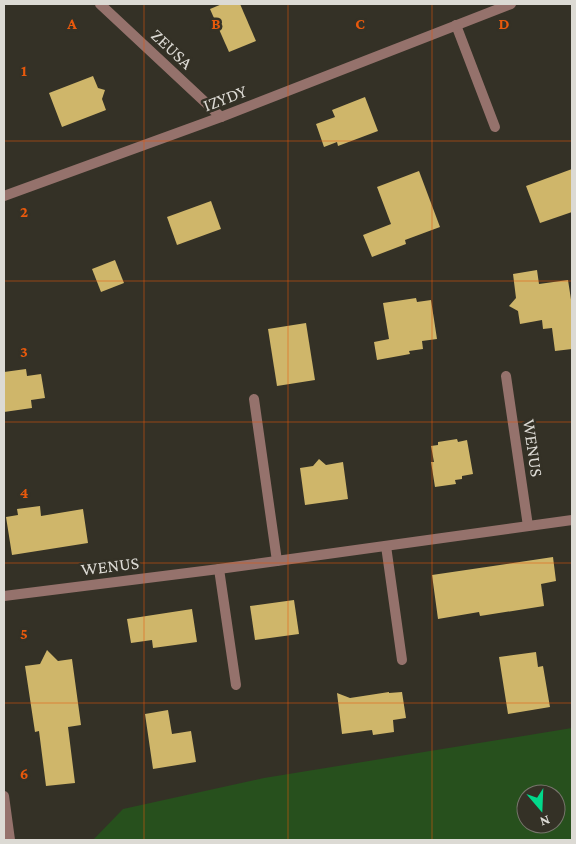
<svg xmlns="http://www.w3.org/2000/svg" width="576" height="844" font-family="'Crimson Pro',serif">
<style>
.green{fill:#27501d;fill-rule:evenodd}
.building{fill:#cfb66a}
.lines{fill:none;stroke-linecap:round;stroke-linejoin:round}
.service{stroke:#95726c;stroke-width:10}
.minor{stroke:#95726c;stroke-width:10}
.grid{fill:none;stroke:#e8590c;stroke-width:1;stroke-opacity:0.55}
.labels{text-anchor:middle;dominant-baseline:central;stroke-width:5;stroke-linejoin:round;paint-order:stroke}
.street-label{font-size:18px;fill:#dcdad4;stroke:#343126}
.grid-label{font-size:16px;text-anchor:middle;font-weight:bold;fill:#e8590c;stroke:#343126;stroke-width:5;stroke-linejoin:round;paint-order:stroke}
</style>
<rect width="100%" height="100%" fill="#343126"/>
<!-- green -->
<path class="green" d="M572 728V840H93L123 809 264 778ZM526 794H556V824H526Z"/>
<!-- building -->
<g class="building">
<path d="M222 4H240L256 41 229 52 210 9Z"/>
<path d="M93 76 98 88 105 90 102 99 106 110 62 127 49 93Z"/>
<path d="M365 97 378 131 338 146 337 142 324 147 316 124 335 117 332 110Z"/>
<path d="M572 169V212L540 223 526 186Z"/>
<path d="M419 171 440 227 405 240 406 244 372 257 363 235 391 224 377 187Z"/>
<path d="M211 201 221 229 177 245 167 217Z"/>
<path d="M115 260 124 283 101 292 92 269Z"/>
<path d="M537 270 539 284 568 280 572 306V349L555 351 552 328 543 329 542 320 520 324 518 311 509 306 516 298 513 274Z"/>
<path d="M416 298 417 302 431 300 437 339 422 341 423 349 409 351 410 354 377 360 374 342 389 339 383 303Z"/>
<path d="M306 323 315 380 277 386 268 329Z"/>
<path d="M26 369 27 376 41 374 45 398 31 400 32 408 4 412V372Z"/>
<path d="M457 439 458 442 467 440 473 474 462 476V479L455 480 456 484 435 487 431 462H434L431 446 438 445V442Z"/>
<path d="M319 459 326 465 343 462 348 499 305 505 300 468 313 466Z"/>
<path d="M40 506 41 516 83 509 88 543 12 555 6 517 18 515 17 509Z"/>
<path d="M553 557 556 581 541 584 544 606 480 616 479 612 438 619 432 575Z"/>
<path d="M294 600 299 634 255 640 250 606Z"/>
<path d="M192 609 197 642 153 648 152 640 131 643 127 619Z"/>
<path d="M47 650 58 661 72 659 81 725 68 727 75 783 46 786 39 731 35 732 25 666 40 664Z"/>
<path d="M536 652 538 667 543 666 550 707 508 714 499 657Z"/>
<path d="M389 692V693L402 692 406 718 393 720 394 732 373 735 372 730 342 734 337 693 350 698Z"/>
<path d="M168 710 172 734 191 731 196 762 153 769 145 714Z"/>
</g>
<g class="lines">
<!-- service -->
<g class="service">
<path d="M506 376 528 526"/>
<path d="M254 399 277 561"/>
<path d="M386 546 402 660"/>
<path d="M219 569 236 685"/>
</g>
<!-- minor -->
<g class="minor">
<path d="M100 4 221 117"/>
<path d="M456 25 495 127"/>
<path d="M4 196 221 117 511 4"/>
<path d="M4 596 219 569 572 520"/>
<path d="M4 796 10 840"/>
</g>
</g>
<!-- grid -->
<path class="grid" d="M144 4V840M288 4V840M432 4V840M4 141H572M4 281H572M4 422H572M4 563H572M4 703H572"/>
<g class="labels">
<!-- street labels -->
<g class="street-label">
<text transform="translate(172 49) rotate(43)">ZEUSA</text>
<text transform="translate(225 98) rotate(-21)">IZYDY</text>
<text transform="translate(533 448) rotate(82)">WENUS</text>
<text transform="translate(110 566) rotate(-7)">WENUS</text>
</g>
</g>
<g class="grid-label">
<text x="72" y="29">A</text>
<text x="216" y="29">B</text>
<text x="360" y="29">C</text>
<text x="504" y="29">D</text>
<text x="24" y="76">1</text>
<text x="24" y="217">2</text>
<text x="24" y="357">3</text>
<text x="24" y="498">4</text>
<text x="24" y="639">5</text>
<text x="24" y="779">6</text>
</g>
<!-- border -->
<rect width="576" height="844" fill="none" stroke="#dcdad4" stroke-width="10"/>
<!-- north arrow -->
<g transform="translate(541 809) rotate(161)"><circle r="24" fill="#343126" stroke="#77756c"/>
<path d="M0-4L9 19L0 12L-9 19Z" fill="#02d98b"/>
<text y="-8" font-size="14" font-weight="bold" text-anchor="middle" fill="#dcdad4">N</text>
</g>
</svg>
